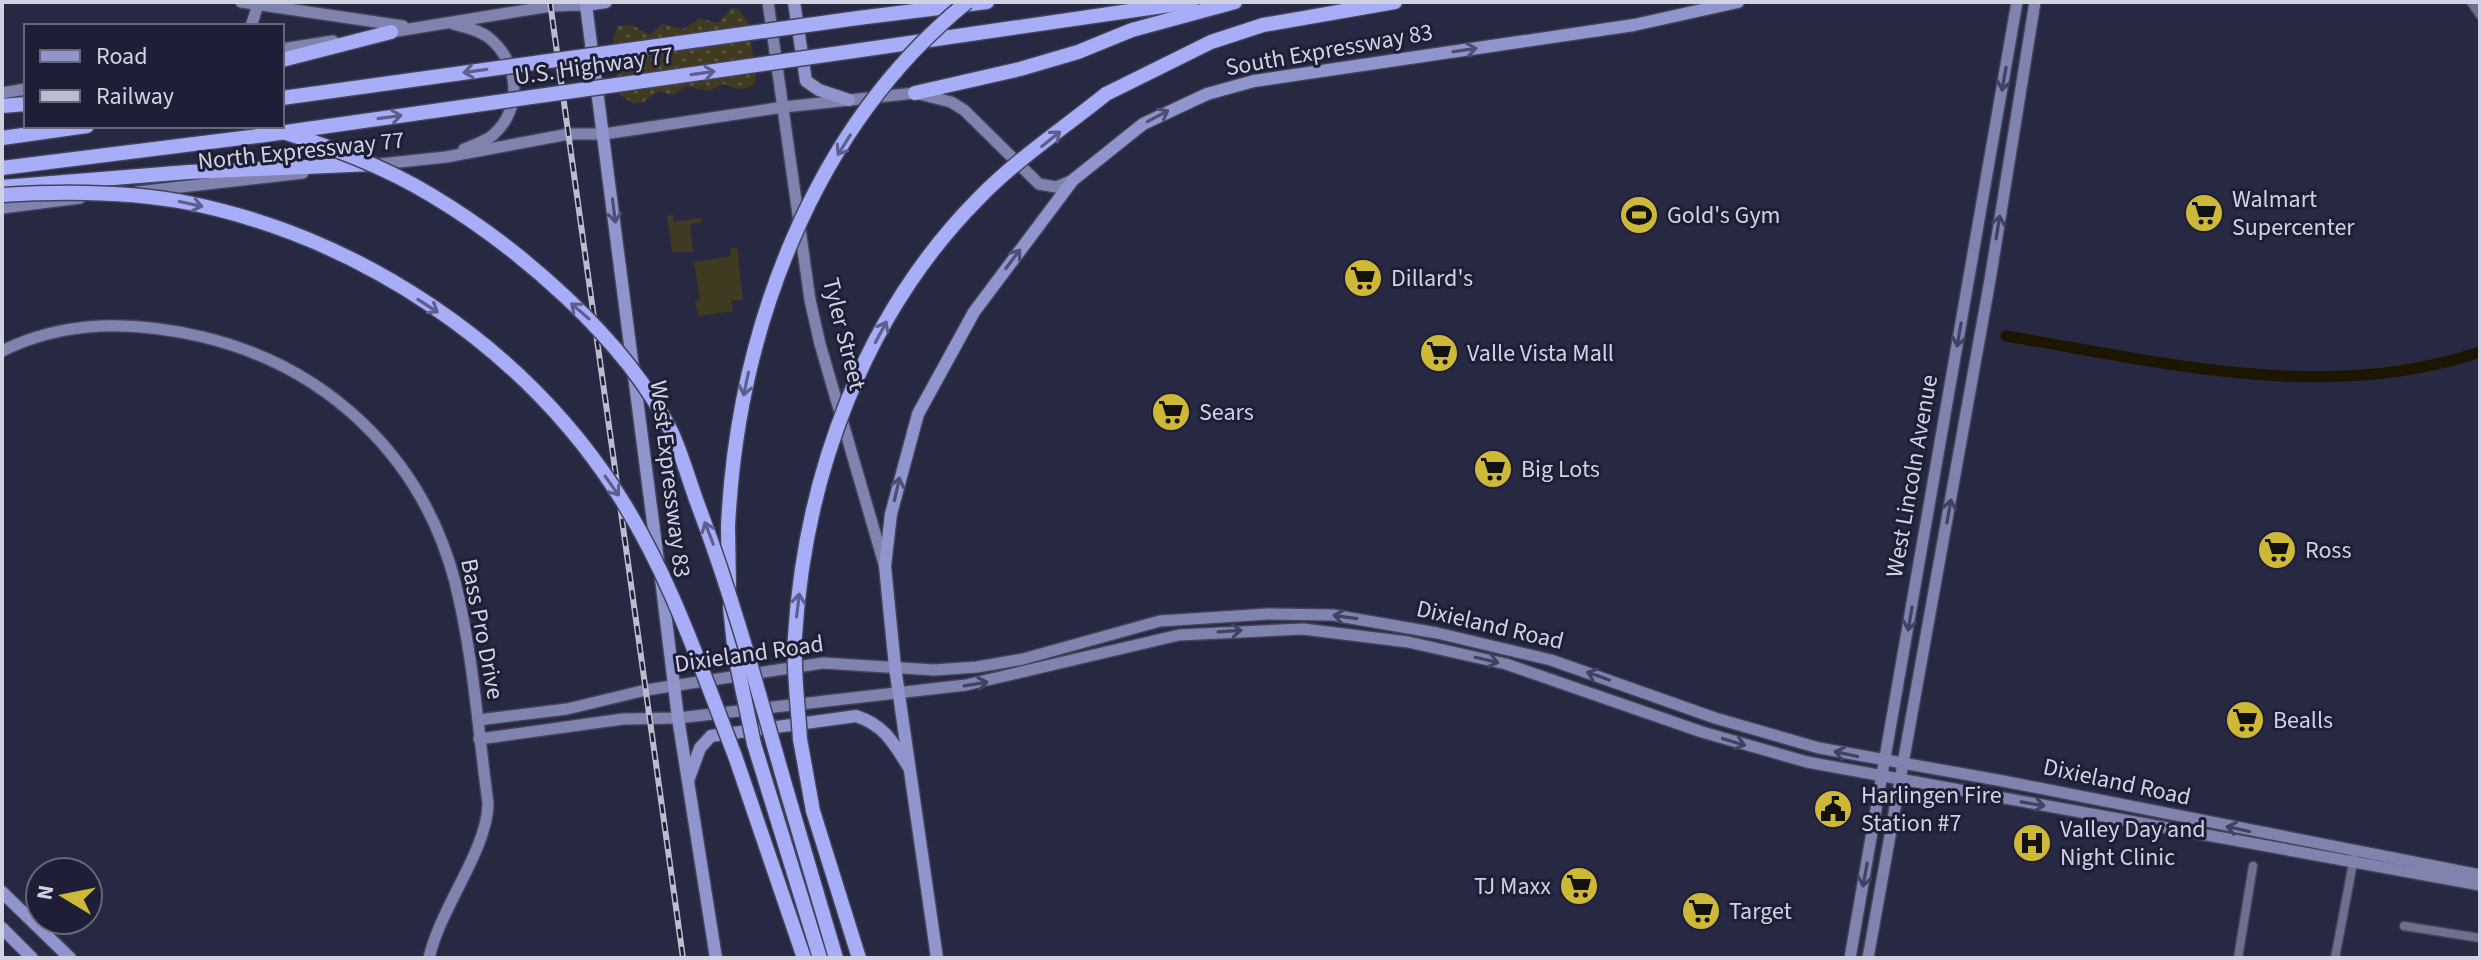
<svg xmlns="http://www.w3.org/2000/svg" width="2482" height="960" font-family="'Source Sans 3',sans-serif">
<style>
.grass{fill:url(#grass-dots)}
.green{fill:#403b20}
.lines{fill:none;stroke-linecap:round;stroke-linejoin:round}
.canal{stroke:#1c1600;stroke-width:11}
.street-casing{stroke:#424358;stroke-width:11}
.secondary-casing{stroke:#424358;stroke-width:14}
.primary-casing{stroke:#424358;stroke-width:15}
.highway-casing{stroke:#424358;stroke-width:17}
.street{stroke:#6e718e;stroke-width:8}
.secondary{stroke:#7f83ae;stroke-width:11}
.primary{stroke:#9195cd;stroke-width:12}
.highway{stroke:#a8adf7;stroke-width:14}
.rail-casing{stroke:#bbbdce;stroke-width:6}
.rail{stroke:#1e1f37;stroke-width:3;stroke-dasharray:9;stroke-linecap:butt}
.highway-bridge-casing{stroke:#424358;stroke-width:17;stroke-linecap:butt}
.highway-bridge{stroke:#a8adf7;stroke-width:14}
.oneway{stroke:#4c4e73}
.oneway2{stroke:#5c5f8d}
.oneway3{stroke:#404261}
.labels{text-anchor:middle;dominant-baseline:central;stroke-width:6;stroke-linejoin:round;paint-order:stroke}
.street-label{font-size:24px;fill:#d1d3e3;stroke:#1e1f37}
.poi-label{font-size:24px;fill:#d1d3e3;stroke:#1e1f37;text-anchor:start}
</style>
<defs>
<pattern id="grass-dots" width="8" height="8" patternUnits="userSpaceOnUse" patternTransform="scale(2)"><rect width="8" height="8" fill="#403b20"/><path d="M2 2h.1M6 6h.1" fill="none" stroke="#5b5640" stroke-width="1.8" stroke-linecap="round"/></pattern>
</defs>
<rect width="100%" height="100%" fill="#272841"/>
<!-- grass -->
<path class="grass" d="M732 8 738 9 748 22 756 75 755 83C743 93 736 88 723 84L709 91 686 86 674 95 658 91 644 102 634 104 620 95 613 38 618 26 632 25 650 35 662 24 683 29 700 18 717 23Z"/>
<!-- green -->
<g class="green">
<path d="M673 215 674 222 701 218 702 223 690 224 693 252H672L667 216Z"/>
<path d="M737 247 743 300 731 301 733 311 698 316 695 301 700 300 694 262 731 256 730 249Z"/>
</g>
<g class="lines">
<!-- canal -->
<path class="canal" d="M2006 336C2161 362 2326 404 2480 352"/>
<!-- street casing -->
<g class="street-casing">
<g id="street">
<path d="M2471 2 2480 15"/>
<path d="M2404 926 2480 938"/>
<path d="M2238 958 2253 866"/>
<path d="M2335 958 2354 858"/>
</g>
</g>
<!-- secondary casing -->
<g class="secondary-casing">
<g id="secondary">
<path d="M241 2 403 26"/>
<path d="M768 2 810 300 820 344 884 564"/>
<path d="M453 24C465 27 478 30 488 37 520 62 523 109 493 135 485 142 473 145 464 149"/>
<path d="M251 26 258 5"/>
<path d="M385 33 551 6 586 5 585 2"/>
<path d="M282 49 333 41"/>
<path d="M2 93 26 89"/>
<path d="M371 165 446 157 569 134H604L784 107 915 93 951 102 964 110 1039 184 1056 187 1073 180"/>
<path d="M137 192 303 173"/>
<path d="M2 208 80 198"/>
<path d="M2 351C67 319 134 321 203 337 327 367 422 456 455 582 473 653 478 730 488 803 488 849 440 908 429 958"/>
<path d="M478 720 567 709 646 690 823 663 934 670 977 667 1023 659 1160 621 1268 614 1333 615 1437 633 1551 660 1715 718 1819 748 2003 781 2480 875"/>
<path d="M479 739 623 719 678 718 966 685 1179 635 1303 629 1408 642 1506 664 1702 732 1807 762 2480 885"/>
<path d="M1850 958 2017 2"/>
<path d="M1868 958 1990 280 2035 2"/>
</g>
</g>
<!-- primary casing -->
<g class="primary-casing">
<g id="primary">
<path d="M606 2 586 5 658 561"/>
<path d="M794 2 806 81 819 90 849 100"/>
<path d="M661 579 678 718 716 958"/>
<path d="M689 778 700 748 711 736 856 716C884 725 893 742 908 766"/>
<path d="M2 892 70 958"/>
<path d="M2 928 32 958"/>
<path d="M937 958 895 667 885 566 891 514 918 414 974 312 1073 180 1143 124 1207 94 1254 81 1634 25 1738 2"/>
</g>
</g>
<!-- highway casing -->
<g class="highway-casing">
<g id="highway">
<path d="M858 18 987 2"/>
<path d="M861 50 1191 2"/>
<path d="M282 60 391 32"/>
<path d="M915 93 1020 69 1078 52 1132 30 1235 2"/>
<path d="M1106 94 1211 42 1263 25 1395 2"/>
<path d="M2 106 26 104"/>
<path d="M2 138 87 126"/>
<path d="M2 168 258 136"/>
<path d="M2 187 188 172 373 164"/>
<path d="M728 527 729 587"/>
<path d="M730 607 735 655"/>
<path d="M800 739 813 811 859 958"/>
<path d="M754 744 820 958"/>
<path d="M735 756 804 958"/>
<path d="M788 795 836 958"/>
</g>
</g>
<!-- street -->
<use href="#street" class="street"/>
<!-- secondary -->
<use href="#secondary" class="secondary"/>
<!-- primary -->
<use href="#primary" class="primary"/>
<!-- highway -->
<use href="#highway" class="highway"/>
<!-- rail casing -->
<g class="rail-casing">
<path id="rail" d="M550 2 683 958"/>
</g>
<!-- rail -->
<use href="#rail" class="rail"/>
<!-- highway-bridge casing -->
<g class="highway-bridge-casing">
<g id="highway-bridge">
<path d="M282 98 858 18"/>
<path d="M262 126C319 142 380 164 431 195 518 247 626 339 671 431 682 454 689 481 698 505 734 600 760 698 788 795"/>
<path d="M258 136 861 50"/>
<path d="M2 195C64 191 128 191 189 203 360 238 521 345 616 491 669 572 700 666 735 756"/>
<path d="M728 527C737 333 812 128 967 2"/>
<path d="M735 655 754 744"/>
<path d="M800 739C798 705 793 669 795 636 805 475 864 314 979 198 1017 159 1064 128 1106 94"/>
</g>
</g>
<!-- highway-bridge -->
<use href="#highway-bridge" class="highway-bridge"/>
</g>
<!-- one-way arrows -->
<defs><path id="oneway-shaft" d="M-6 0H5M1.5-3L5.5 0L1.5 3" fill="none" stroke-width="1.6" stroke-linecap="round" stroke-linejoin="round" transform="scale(2)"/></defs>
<g class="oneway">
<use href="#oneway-shaft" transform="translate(1465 50) rotate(-8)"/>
<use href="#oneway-shaft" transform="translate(1158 116) rotate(-28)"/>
<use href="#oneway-shaft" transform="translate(614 211) rotate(83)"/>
<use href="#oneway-shaft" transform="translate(1013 259) rotate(-53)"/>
<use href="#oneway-shaft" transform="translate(897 489) rotate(-77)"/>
</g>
<g class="oneway2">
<use href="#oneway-shaft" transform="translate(475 71) rotate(172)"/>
<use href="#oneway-shaft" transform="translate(703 73) rotate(-8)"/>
<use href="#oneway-shaft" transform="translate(390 117) rotate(-8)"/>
<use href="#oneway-shaft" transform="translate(1051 139) rotate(-39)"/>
<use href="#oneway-shaft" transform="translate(844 145) rotate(122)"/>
<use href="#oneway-shaft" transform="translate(191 204) rotate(12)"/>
<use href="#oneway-shaft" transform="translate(428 306) rotate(33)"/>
<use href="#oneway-shaft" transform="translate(580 311) rotate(-139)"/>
<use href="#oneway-shaft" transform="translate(881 332) rotate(-62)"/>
<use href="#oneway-shaft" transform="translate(746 384) rotate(102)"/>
<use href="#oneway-shaft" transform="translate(612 486) rotate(55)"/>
<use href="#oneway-shaft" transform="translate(709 533) rotate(-111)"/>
<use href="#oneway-shaft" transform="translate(798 605) rotate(-83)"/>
</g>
<g class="oneway3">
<use href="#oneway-shaft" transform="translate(2004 79) rotate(100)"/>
<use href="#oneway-shaft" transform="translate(1998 227) rotate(-81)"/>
<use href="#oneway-shaft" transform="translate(1959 335) rotate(100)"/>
<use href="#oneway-shaft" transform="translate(1949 511) rotate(-80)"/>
<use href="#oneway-shaft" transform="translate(1345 617) rotate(-172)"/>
<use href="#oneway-shaft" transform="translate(1910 619) rotate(100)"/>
<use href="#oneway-shaft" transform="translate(1230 631) rotate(-4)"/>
<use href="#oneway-shaft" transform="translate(1487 660) rotate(13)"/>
<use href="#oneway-shaft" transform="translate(1598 676) rotate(-160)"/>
<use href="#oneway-shaft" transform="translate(976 684) rotate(-9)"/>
<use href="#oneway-shaft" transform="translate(1734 742) rotate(17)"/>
<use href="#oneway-shaft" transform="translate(1846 754) rotate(-168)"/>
<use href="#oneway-shaft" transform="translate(2033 804) rotate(10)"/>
<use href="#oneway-shaft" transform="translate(2238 829) rotate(-168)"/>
<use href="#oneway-shaft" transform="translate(1865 875) rotate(100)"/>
</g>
<!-- icons -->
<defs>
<g id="supermarket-disc" transform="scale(2)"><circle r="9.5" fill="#ceb837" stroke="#1e1f37"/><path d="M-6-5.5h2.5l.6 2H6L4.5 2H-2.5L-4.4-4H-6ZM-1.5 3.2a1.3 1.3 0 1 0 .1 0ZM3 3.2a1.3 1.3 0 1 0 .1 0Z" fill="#111"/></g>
<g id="stadium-disc" transform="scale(2)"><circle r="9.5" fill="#ceb837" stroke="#1e1f37"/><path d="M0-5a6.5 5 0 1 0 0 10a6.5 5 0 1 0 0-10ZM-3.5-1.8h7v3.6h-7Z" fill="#111"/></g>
<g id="civic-disc" transform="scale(2)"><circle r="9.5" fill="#ceb837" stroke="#1e1f37"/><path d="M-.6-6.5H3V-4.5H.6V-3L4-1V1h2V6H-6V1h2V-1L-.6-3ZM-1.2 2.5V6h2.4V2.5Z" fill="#111"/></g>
<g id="hospital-disc" transform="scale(2)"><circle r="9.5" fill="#ceb837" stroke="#1e1f37"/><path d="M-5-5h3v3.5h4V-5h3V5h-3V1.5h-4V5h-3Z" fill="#111"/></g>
</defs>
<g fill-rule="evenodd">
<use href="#supermarket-disc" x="2204" y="213"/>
<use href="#stadium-disc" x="1639" y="215"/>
<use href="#supermarket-disc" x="1363" y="278"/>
<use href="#supermarket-disc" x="1439" y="353"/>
<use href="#supermarket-disc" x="1171" y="412"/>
<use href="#supermarket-disc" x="1493" y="469"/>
<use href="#supermarket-disc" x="2277" y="550"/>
<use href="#supermarket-disc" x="2245" y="720"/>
<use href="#civic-disc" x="1833" y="809"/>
<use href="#hospital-disc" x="2032" y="843"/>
<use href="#supermarket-disc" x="1579" y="886"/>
<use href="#supermarket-disc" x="1701" y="911"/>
</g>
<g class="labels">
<!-- street labels -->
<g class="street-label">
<text transform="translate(1329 50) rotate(-10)">South Expressway 83</text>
<text transform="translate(594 66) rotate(-8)">U.S. Highway 77</text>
<text transform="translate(301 151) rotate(-6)">North Expressway 77</text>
<text transform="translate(844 334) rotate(76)">Tyler Street</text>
<text transform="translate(1912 476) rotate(-80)">West Lincoln Avenue</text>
<text transform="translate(670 479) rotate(83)">West Expressway 83</text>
<text transform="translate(1490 625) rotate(13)">Dixieland Road</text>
<text transform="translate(482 629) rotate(79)">Bass Pro Drive</text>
<text transform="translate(749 654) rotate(-8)">Dixieland Road</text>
<text transform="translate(2117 782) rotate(12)">Dixieland Road</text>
</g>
<!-- poi labels -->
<g class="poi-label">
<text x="2232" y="199">Walmart<tspan x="2232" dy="28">Supercenter</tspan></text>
<text x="1667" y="215">Gold's Gym</text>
<text x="1391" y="278">Dillard's</text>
<text x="1467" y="353">Valle Vista Mall</text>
<text x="1199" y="412">Sears</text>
<text x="1521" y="469">Big Lots</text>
<text x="2305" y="550">Ross</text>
<text x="2273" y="720">Bealls</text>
<text x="1861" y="795">Harlingen Fire<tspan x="1861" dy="28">Station #7</tspan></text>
<text x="2060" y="829">Valley Day and<tspan x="2060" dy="28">Night Clinic</tspan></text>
<text x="1551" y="886" text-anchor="end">TJ Maxx</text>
<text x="1729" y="911">Target</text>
</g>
</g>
<!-- border -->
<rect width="2482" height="960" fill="none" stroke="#d1d3e3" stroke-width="8"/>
<!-- legend -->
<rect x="24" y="24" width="260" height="104" fill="#1e1f37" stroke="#66677c" stroke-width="2"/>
<rect x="40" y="50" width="40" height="12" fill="#9195cd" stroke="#66677c" stroke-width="2"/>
<text x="96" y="64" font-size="24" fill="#d1d3e3">Road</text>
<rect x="40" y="90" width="40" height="12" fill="#bbbdce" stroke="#66677c" stroke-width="2"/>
<text x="96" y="104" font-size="24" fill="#d1d3e3">Railway</text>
<!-- north arrow -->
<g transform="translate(64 896) rotate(280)"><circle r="38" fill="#1e1f37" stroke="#66677c" stroke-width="2"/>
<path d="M0-6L14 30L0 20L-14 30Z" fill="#ceb837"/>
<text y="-12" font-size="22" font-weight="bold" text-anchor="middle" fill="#d1d3e3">N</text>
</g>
</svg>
